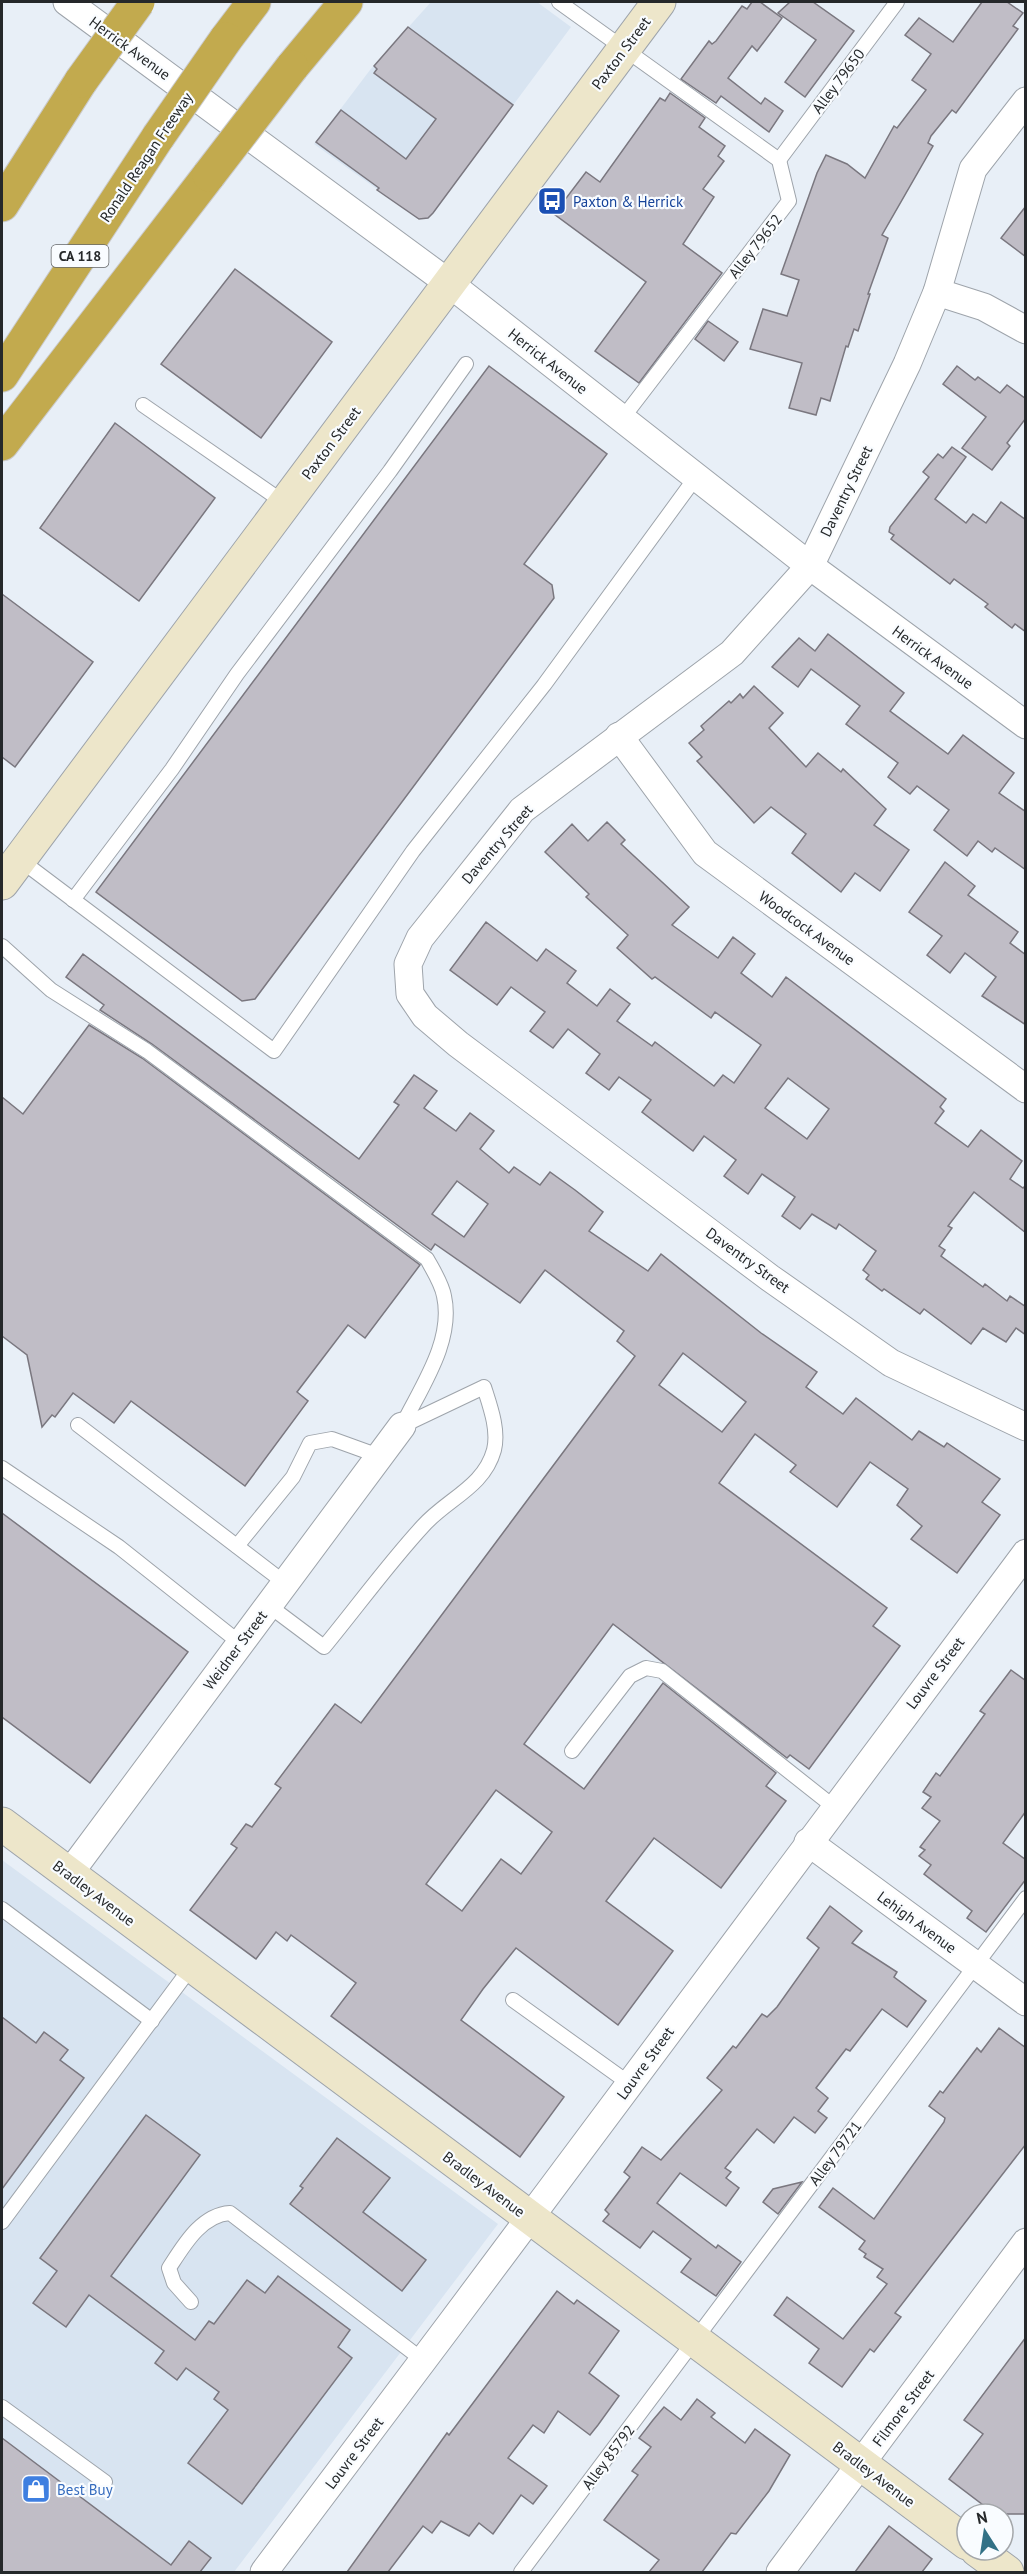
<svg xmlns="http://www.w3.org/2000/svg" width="1027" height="2574" font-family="'PT Sans',sans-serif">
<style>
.built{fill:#d8e4f1}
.building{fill:#c0bdc6;stroke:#7a777f;stroke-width:1.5;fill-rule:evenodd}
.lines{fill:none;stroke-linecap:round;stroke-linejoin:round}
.lane-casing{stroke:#9ea4ab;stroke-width:16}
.street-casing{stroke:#9ea4ab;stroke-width:29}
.secondary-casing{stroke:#9ea4ab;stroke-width:35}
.highway-casing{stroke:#cbcbcc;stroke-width:35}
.lane{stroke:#fff;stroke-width:14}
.street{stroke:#fff;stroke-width:27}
.secondary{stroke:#ede6ca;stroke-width:33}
.highway{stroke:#c2aa4e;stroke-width:33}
.highway-bridge-casing{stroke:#cbcbcc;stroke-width:35;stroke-linecap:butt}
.highway-bridge{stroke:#c2aa4e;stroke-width:33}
.labels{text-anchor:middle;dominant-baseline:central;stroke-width:4.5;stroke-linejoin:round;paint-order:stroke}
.shield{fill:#f9fcff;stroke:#65686a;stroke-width:1.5}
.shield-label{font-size:14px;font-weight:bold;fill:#25282a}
.street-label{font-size:15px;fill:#25282a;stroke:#f9fcff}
.transit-label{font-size:15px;fill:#164399;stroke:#f9fcff;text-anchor:start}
.shop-label{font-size:15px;fill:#366cbe;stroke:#f9fcff;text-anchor:start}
</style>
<rect width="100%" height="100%" fill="#e8eff7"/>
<!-- built -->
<g class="built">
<path d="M431 2H537L571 27 433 213 428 218 419 219 314 144 370 70Z"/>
<path d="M2 1860 498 2224 234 2572H2Z"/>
</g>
<!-- building -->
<g class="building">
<path d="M752 2H760L782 18 757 51 752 46 728 78 761 104 765 98 783 111 769 132 721 96 716 103 681 79 709 41 712 44 716 41 742 6 747 9Z"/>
<path d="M790 2H813L854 31 805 97 785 82 816 40 778 13Z"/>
<path d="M982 2H1007L1023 13 1013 26 1018 29 956 113 952 110 931 136 928 143 933 146 882 235 888 238 868 294H870L858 331 854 329 848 347 846 346 830 401 821 398 816 415 789 408 802 363 750 349 763 309 787 316 799 280 781 274 817 173 826 155 847 164 865 178 894 126 897 128 926 90 912 80 931 54 905 35 919 18 953 42Z"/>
<path d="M408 27 513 105 433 213 428 218 419 219 377 190 379 188 316 142 341 110 406 159 436 119 374 73 377 69 374 66Z"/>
<path d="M670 93 705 118 699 127 725 146 718 156 724 161 703 189 714 197 683 244 722 273 639 383 595 351 646 282 554 214 586 172 600 182 660 98 665 101Z"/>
<path d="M1026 206V257L1001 238Z"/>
<path d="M235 269 332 342 261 438 161 364Z"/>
<path d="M708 321 738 342 724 361 695 339Z"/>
<path d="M489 366 607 454 524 564 552 585 554 598 255 999 242 1001 96 892Z"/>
<path d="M957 366 975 380 978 377 1000 393 1007 385 1026 399V418L1007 443 1010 446 992 470 962 448 986 417 943 384Z"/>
<path d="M115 423 215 498 139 601 40 528Z"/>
<path d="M952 447 966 457 935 499 966 523 973 514 986 523 1001 502 1026 520V632L1015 624 1012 628 985 607 988 604 954 579 950 584 891 539 894 535 889 532 890 527 929 477 923 472 938 454 943 458Z"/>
<path d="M2 594 93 662 15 767 2 757Z"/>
<path d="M828 634 904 693 890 711 948 754 963 735 1014 773 999 793 1026 812V870L995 848 992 852 978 841 967 856 934 830 949 810 917 786 910 794 888 777 898 763 846 724 860 706 811 669 798 687 772 667 799 638 815 651Z"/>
<path d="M754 686 783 713 769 728 806 767 818 753 841 772 843 769 886 809 874 825 909 850 880 891 855 873 841 892 792 853 806 834 771 807 754 823 697 761 702 757 689 743 704 730 701 726 729 701 731 703 740 694 743 698Z"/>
<path d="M607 822 625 840 621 844 689 907 672 925 718 958 733 937 755 954 741 973 772 997 786 977 946 1099 940 1107 944 1111 935 1123 968 1147 981 1130 1022 1161 1010 1179 1023 1188 1026 1185V1233L974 1192 948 1226 952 1228 939 1246 945 1250 941 1256 983 1287 985 1284 1007 1301 1010 1296 1026 1307V1335L1016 1328 1006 1342 983 1328 971 1344 924 1309 920 1314 884 1289 882 1291 866 1279 869 1275 863 1270 876 1251 839 1224 836 1229 812 1214 800 1229 782 1216 795 1197 762 1174 748 1194 724 1176 736 1160 704 1136 693 1151 642 1112 651 1100 619 1077 609 1090 586 1073 600 1054 568 1029 553 1048 530 1031 545 1012 511 987 497 1005 450 970 486 922 537 961 546 949 576 971 567 983 597 1006 610 989 630 1004 617 1021 652 1046 655 1042 714 1086 723 1075 734 1083 761 1045 715 1012 711 1018 655 977 652 979 617 948 628 935 586 897 589 894 545 852 572 824 588 841ZM788 1078 829 1109 807 1139 765 1108Z"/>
<path d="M945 862 975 886 968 895 1018 932 1010 943 1026 955V1025L982 996 996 977 965 953 950 973 927 955 942 936 909 912Z"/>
<path d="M83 954 359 1159 399 1105 394 1102 414 1075 437 1091 424 1108 456 1131 470 1113 494 1131 480 1149 509 1173 514 1167 540 1185 550 1172 575 1190 603 1212 589 1231 648 1271 661 1254 761 1333 817 1372 806 1387 843 1414 856 1398 912 1440 919 1431 944 1447 947 1443 1000 1479 982 1502 1000 1515 957 1573 911 1539 922 1526 897 1505 908 1489 870 1462 837 1507 790 1472 796 1465 755 1434 719 1483 887 1608 873 1626 900 1646 809 1769 790 1755 787 1758 613 1624 524 1744 584 1789 663 1683 776 1773 766 1786 786 1801 721 1888 654 1838 606 1901 673 1951 618 2025 516 1948 483 1989 461 2020 564 2097 520 2157 331 2016 356 1983 291 1935 287 1941 276 1932 256 1959 190 1910 237 1848 231 1844 246 1824 252 1827 281 1788 275 1784 335 1704 361 1723 635 1356 617 1341 624 1331 545 1270 520 1303 435 1244 431 1250 152 1044 100 1010 104 1005 66 977ZM457 1181 488 1204 464 1237 432 1214ZM683 1353 746 1402 722 1432 659 1385ZM496 1790 552 1832 521 1874 501 1859 462 1911 426 1884Z"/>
<path d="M89 1025 142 1058 420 1265 365 1338 348 1325 297 1392 308 1401 245 1486 131 1401 114 1423 73 1393 55 1417 52 1415 42 1427 27 1355 2 1336V1097L23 1114Z"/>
<path d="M2 1513 188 1652 90 1783 2 1717Z"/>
<path d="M1011 1670 1026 1681V1811L1003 1843 1026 1860V1879L986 1932 967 1918 972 1911 924 1874 931 1865 919 1856 925 1850 920 1847 940 1821 922 1808 931 1797 923 1792 936 1773 940 1776 985 1714 980 1711Z"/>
<path d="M830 1906 862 1931 852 1943 897 1972 894 1977 926 2001 907 2027 882 2009 850 2051 846 2049 816 2088 828 2098 818 2111 827 2118 815 2133 794 2117 774 2143 757 2129 725 2168 731 2172 726 2178 739 2188 726 2206 680 2173 657 2203 716 2248 718 2245 741 2262 716 2296 681 2272 691 2259 653 2231 640 2248 603 2221 609 2214 605 2210 630 2177 624 2172 642 2147 661 2160 722 2090 707 2078 733 2046 736 2048 762 2014 767 2017 777 2007 819 1948 807 1938Z"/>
<path d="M2 2017 36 2043 44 2032 68 2050 60 2060 84 2078 2 2189Z"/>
<path d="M999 2028 1026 2048V2144L895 2313 901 2317 874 2352 870 2349 842 2387 809 2363 819 2349 774 2315 787 2297 843 2339 887 2284 877 2277 883 2269 864 2257 866 2254 859 2249 865 2241 819 2207 833 2188 874 2219 944 2122 945 2118 929 2106 940 2091 943 2093 977 2048 981 2052Z"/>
<path d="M146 2115 200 2155 111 2276 195 2340 209 2321 214 2324 247 2280 265 2293 278 2276 350 2330 338 2347 352 2358 242 2504 188 2463 228 2410 214 2399 219 2392 186 2368 177 2380 155 2363 164 2351 89 2295 66 2327 33 2303 57 2271 40 2258Z"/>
<path d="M337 2138 390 2178 363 2212 426 2260 402 2291 290 2204 303 2188 300 2186Z"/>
<path d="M802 2182 778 2214 763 2202 773 2189Z"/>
<path d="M557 2291 574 2304 577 2300 619 2331 589 2373 619 2396 598 2425 590 2435 558 2411 544 2433 533 2425 508 2458 547 2486 533 2504 521 2495 493 2534 479 2523 469 2536 441 2521 432 2533 423 2526 388 2572H347L447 2433 449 2435Z"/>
<path d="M1026 2337V2514H995L949 2479 983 2434 964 2420Z"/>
<path d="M697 2399 715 2413 711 2417 745 2443 755 2429 790 2455 769 2491 736 2534 731 2533 702 2572H649L659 2560 604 2520 638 2475 632 2471 651 2447 639 2438 653 2420 664 2407 681 2420Z"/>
<path d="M2 2438 171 2565 189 2541 211 2558 200 2572H2Z"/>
<path d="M889 2526 932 2559 922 2572H855Z"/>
</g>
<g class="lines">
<!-- lane casing -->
<g class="lane-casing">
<g id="lane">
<path d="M559 2 779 160 789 201 622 419"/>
<path d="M779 160 897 2"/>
<path d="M143 405 286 504"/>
<path d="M19 859 274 1051 413 851 544 685 696 477"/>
<path d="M73 900 172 769 237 674 390 471 466 364"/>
<path d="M2 946 51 990 147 1051 427 1259C433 1270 442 1284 444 1296 454 1341 421 1387 402 1426"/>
<path d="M78 1425 285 1583"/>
<path d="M2 1468 119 1547 240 1643"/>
<path d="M237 1546 293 1477 310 1443 332 1439 379 1456"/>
<path d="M268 1605 324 1647C357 1607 388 1564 423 1526 447 1499 484 1487 494 1450 499 1430 490 1406 484 1387L402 1426"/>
<path d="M572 1751 630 1676 646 1668 662 1671 834 1807"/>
<path d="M2 1909 152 2021"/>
<path d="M513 2000 630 2084"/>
<path d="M2 2222 192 1966"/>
<path d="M191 2302 174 2283 169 2268C184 2245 201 2215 230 2213L424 2361"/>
<path d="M2 2407 105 2482"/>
<path d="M521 2572 1026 1898"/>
</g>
</g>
<!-- street casing -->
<g class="street-casing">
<g id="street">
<path d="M67 2 450 284 810 566 1026 725"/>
<path d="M1026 101 973 169 937 292 907 364 810 566 732 653 522 810 420 938 408 964 410 994 425 1016 458 1044 770 1278 891 1363 1026 1427"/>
<path d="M937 292 984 307 1026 330"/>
<path d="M619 736 705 853 1026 1089"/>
<path d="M808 1842 1026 2002"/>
<path d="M69 1874 402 1426"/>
<path d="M264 2572C520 2234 770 1892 1026 1553"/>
<path d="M780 2572 1026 2242"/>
</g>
</g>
<!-- secondary casing -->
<g class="secondary-casing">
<g id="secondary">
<path d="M2 883 659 2"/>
<path d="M2 1824 967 2543"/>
<path d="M977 2550 1007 2572"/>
</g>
</g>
<!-- highway casing -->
<g class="highway-casing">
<g id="highway">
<path d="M226 39 254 2"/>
<path d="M292 67 346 2"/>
<path d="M2 205 81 81"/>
<path d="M2 375 158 137"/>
<path d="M2 444 209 175"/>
</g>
</g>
<!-- lane -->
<use href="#lane" class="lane"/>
<!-- street -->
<use href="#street" class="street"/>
<!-- secondary -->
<use href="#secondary" class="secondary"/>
<!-- highway -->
<use href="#highway" class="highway"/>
<!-- highway-bridge casing -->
<g class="highway-bridge-casing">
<g id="highway-bridge">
<path d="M81 81 138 2"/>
<path d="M158 137 226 39"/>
<path d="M209 175 292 67"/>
</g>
</g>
<!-- highway-bridge -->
<use href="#highway-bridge" class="highway-bridge"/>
</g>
<!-- icons -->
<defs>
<g id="bus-square" transform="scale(1.5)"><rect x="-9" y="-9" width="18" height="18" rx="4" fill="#1a4fb4" stroke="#f9fcff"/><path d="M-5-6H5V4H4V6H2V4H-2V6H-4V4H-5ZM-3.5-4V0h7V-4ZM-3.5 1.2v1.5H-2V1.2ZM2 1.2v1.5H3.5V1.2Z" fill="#fff"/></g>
<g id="shop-square" transform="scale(1.5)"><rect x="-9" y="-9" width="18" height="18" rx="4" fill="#3f7fe0" stroke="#f9fcff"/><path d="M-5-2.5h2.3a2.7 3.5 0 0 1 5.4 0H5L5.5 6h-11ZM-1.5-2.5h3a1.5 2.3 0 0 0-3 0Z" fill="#fff"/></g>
</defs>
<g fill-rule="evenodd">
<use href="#bus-square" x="552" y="201"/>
<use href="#shop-square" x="36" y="2489"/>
</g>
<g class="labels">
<!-- shield labels -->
<rect class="shield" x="51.5" y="245" width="57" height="22" rx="4.5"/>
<g class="shield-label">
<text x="80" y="256">CA 118</text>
</g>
<!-- street labels -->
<g class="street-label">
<text transform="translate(130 48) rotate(36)">Herrick Avenue</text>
<text transform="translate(621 53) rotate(-53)">Paxton Street</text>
<text transform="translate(838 81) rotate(-53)">Alley 79650</text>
<text transform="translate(146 157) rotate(-56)">Ronald Reagan Freeway</text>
<text transform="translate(755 246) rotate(-52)">Alley 79652</text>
<text transform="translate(548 361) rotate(38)">Herrick Avenue</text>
<text transform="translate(331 443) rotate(-53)">Paxton Street</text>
<text transform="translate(846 491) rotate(-64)">Daventry Street</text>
<text transform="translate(933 657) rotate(36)">Herrick Avenue</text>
<text transform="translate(497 844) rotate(-49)">Daventry Street</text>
<text transform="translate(807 928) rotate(36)">Woodcock Avenue</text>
<text transform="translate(748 1260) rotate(36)">Daventry Street</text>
<text transform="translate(235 1650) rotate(-53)">Weidner Street</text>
<text transform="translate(935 1673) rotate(-53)">Louvre Street</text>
<text transform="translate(94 1893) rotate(37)">Bradley Avenue</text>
<text transform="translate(917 1922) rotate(36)">Lehigh Avenue</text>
<text transform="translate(645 2063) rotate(-54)">Louvre Street</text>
<text transform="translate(835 2153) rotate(-53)">Alley 79721</text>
<text transform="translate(484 2184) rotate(37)">Bradley Avenue</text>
<text transform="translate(903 2408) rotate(-53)">Filmore Street</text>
<text transform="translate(354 2453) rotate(-53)">Louvre Street</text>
<text transform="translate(608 2457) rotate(-53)">Alley 85792</text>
<text transform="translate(874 2474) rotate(37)">Bradley Avenue</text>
</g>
<!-- transit labels -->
<g class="transit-label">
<text x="573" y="201">Paxton &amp; Herrick</text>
</g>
<!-- shop labels -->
<g class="shop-label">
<text x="57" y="2489">Best Buy</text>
</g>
</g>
<!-- border -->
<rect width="1027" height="2574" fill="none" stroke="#25282a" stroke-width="6"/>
<!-- north arrow -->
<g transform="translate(985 2532) rotate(348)"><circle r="28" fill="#f9fcff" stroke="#a4a7aa" stroke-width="1.5"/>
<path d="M0-4.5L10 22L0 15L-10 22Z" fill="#327186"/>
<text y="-9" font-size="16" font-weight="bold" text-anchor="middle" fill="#25282a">N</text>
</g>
</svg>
